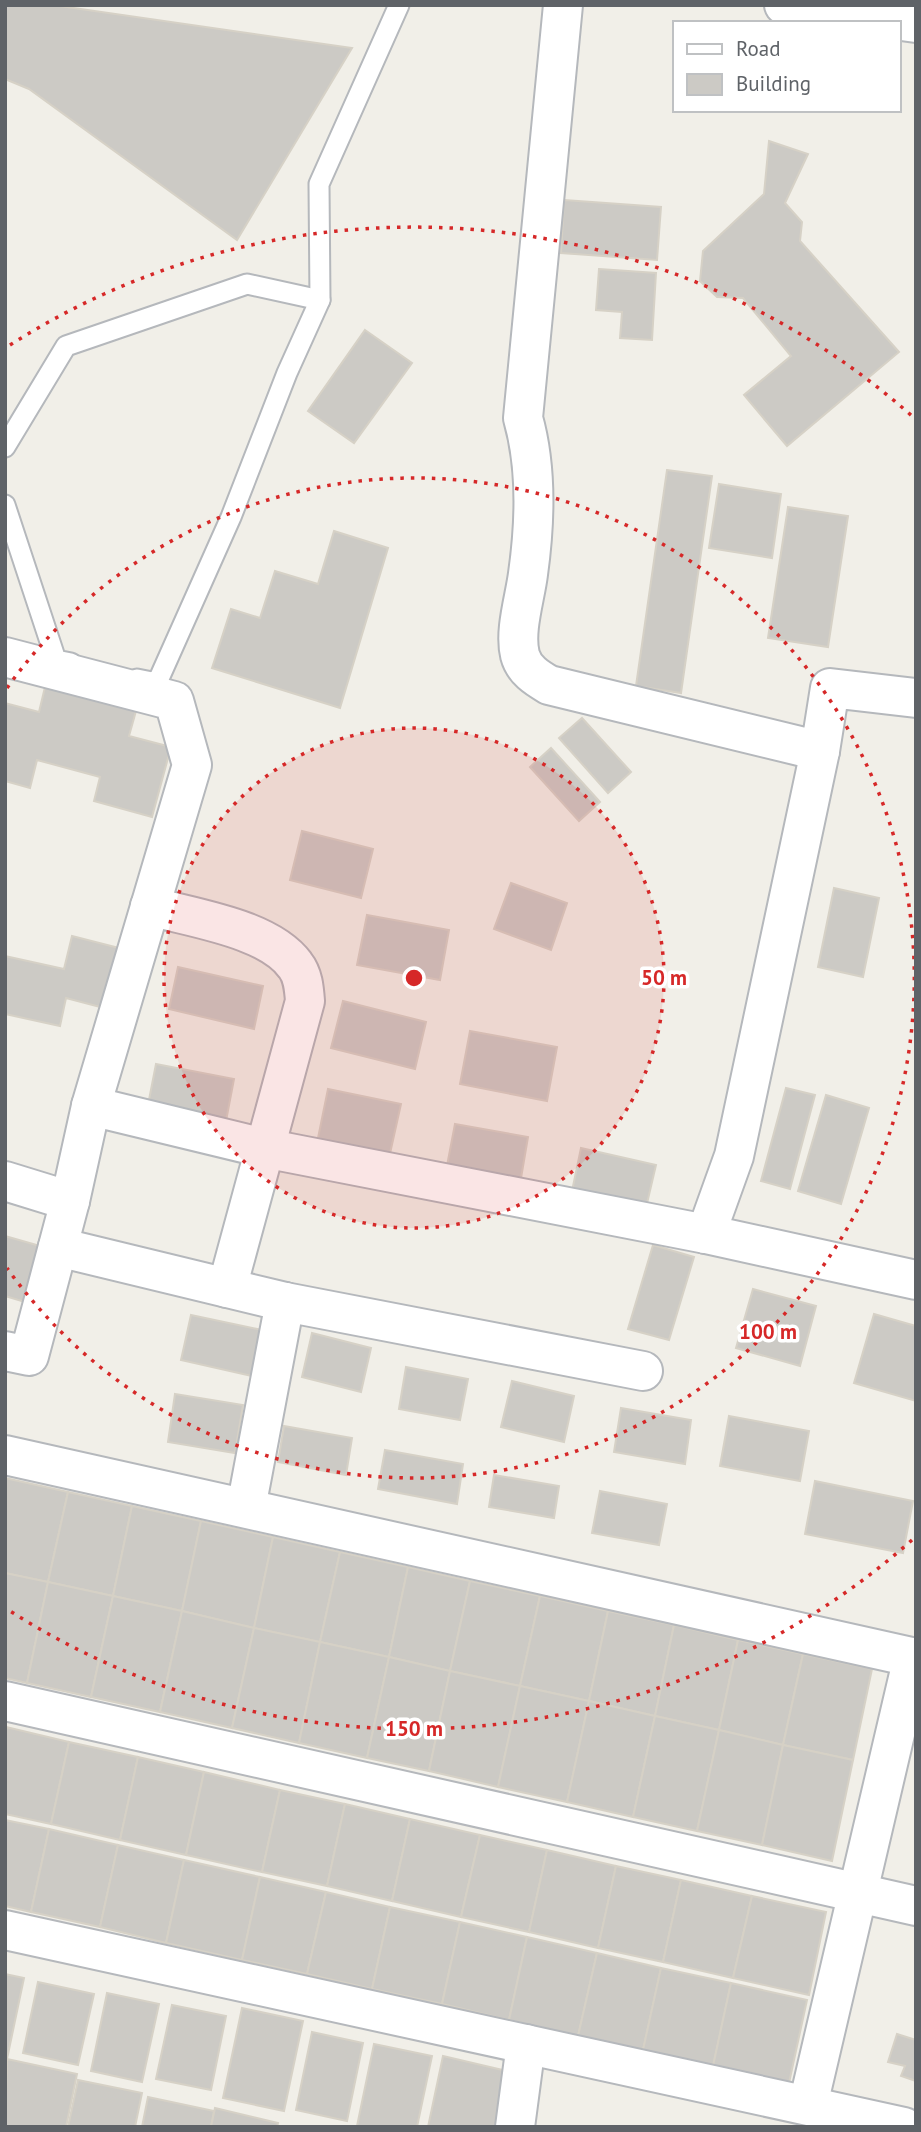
<svg xmlns="http://www.w3.org/2000/svg" width="921" height="2132" font-family="'PT Sans',sans-serif">
<style>
.building{fill:#cccac5;stroke:#d6d1c6;stroke-width:2}
.lines{fill:none;stroke-linecap:round;stroke-linejoin:round}
.service-casing{stroke:#b5b8bc;stroke-width:23}
.minor-casing{stroke:#b5b8bc;stroke-width:42}
.tertiary-casing{stroke:#b5b8bc;stroke-width:42}
.service{stroke:#fff;stroke-width:19}
.minor{stroke:#fff;stroke-width:38}
.tertiary{stroke:#fff;stroke-width:38}
.ring{fill:none;stroke:#d62828;stroke-width:3.5;stroke-dasharray:3.5 7}
.centre{fill:#d62828;stroke:#fff;stroke-width:3.5}
.ring-label{font-size:21px;text-anchor:middle;font-weight:bold;fill:#d62828;stroke:#fff;stroke-width:7;stroke-linejoin:round;paint-order:stroke}
</style>
<rect width="100%" height="100%" fill="#f1efe8"/>
<!-- building -->
<g class="building">
<path d="M5 5H53L352 48 237 240 29 89 5 79Z"/>
<path d="M769 141 808 154 785 203 802 222 800 241 899 352 787 446 744 395 791 356 743 298 717 297 700 281 703 251 764 194Z"/>
<path d="M564 200 661 207 657 260 561 253Z"/>
<path d="M599 269 656 273 652 340 620 338 622 312 596 310Z"/>
<path d="M365 330 412 363 354 443 308 411Z"/>
<path d="M667 470 712 476 681 693 636 686Z"/>
<path d="M719 484 781 494 772 558 709 548Z"/>
<path d="M788 507 848 516 828 647 768 638Z"/>
<path d="M334 531 388 548 340 708 212 668 231 609 260 618 275 571 318 584Z"/>
<path d="M45 687 136 711 129 736 171 747 152 817 94 801 100 777 37 760 30 788 5 781V703L39 712Z"/>
<path d="M582 718 631 772 608 793 559 738Z"/>
<path d="M551 748 600 802 579 821 530 767Z"/>
<path d="M302 831 373 849 361 898 290 880Z"/>
<path d="M511 883 567 903 551 950 494 929Z"/>
<path d="M834 888 879 898 863 977 818 967Z"/>
<path d="M367 915 449 930 440 980 357 965Z"/>
<path d="M72 936 119 948 104 1008 66 998 60 1026 5 1014V956L64 969Z"/>
<path d="M178 967 263 986 254 1029 169 1009Z"/>
<path d="M343 1001 426 1022 415 1069 331 1048Z"/>
<path d="M470 1031 557 1047 547 1101 460 1084Z"/>
<path d="M156 1064 234 1079 226 1121 148 1105Z"/>
<path d="M786 1088 815 1095 790 1189 761 1181Z"/>
<path d="M328 1089 401 1104 389 1158 317 1143Z"/>
<path d="M826 1095 869 1108 841 1204 798 1191Z"/>
<path d="M455 1124 528 1137 520 1184 446 1171Z"/>
<path d="M581 1148 656 1165 645 1212 571 1196Z"/>
<path d="M5 1236 40 1246 25 1302 5 1296Z"/>
<path d="M653 1245 694 1257 669 1340 628 1329Z"/>
<path d="M753 1289 816 1306 800 1366 736 1348Z"/>
<path d="M874 1314 916 1326V1401L854 1383Z"/>
<path d="M191 1315 262 1330 252 1376 181 1360Z"/>
<path d="M312 1333 371 1348 361 1392 302 1377Z"/>
<path d="M406 1367 468 1379 460 1420 399 1409Z"/>
<path d="M512 1381 574 1396 564 1442 501 1427Z"/>
<path d="M175 1394 243 1405 235 1453 168 1442Z"/>
<path d="M621 1408 691 1420 685 1464 614 1452Z"/>
<path d="M729 1416 809 1431 800 1481 720 1466Z"/>
<path d="M284 1426 352 1438 346 1475 278 1462Z"/>
<path d="M385 1450 463 1464 457 1504 378 1489Z"/>
<path d="M494 1475 559 1486 554 1518 489 1507Z"/>
<path d="M5 1478 68 1492 48 1582 5 1573Z"/>
<path d="M815 1481 913 1501 903 1553 805 1534Z"/>
<path d="M600 1491 667 1504 659 1545 592 1533Z"/>
<path d="M68 1492 132 1506 113 1596 48 1582Z"/>
<path d="M132 1506 201 1521 182 1611 113 1596Z"/>
<path d="M201 1521 273 1537 254 1628 182 1611Z"/>
<path d="M273 1537 340 1552 320 1642 254 1628Z"/>
<path d="M340 1552 408 1567 389 1657 320 1642Z"/>
<path d="M408 1567 470 1581 450 1671 389 1657Z"/>
<path d="M5 1573 48 1582 27 1683 5 1678Z"/>
<path d="M470 1581 540 1596 520 1686 450 1671Z"/>
<path d="M48 1582 113 1596 91 1697 27 1683Z"/>
<path d="M113 1596 182 1611 160 1712 91 1697Z"/>
<path d="M540 1596 608 1611 589 1701 520 1686Z"/>
<path d="M182 1611 254 1628 232 1728 160 1712Z"/>
<path d="M608 1611 674 1625 655 1716 589 1701Z"/>
<path d="M674 1625 738 1640 719 1730 655 1716Z"/>
<path d="M254 1628 320 1642 299 1743 232 1728Z"/>
<path d="M738 1640 803 1654 783 1745 719 1730Z"/>
<path d="M320 1642 389 1657 367 1758 299 1743Z"/>
<path d="M803 1654 872 1669 853 1760 783 1745Z"/>
<path d="M389 1657 450 1671 429 1771 367 1758Z"/>
<path d="M450 1671 520 1686 498 1787 429 1771Z"/>
<path d="M520 1686 589 1701 567 1802 498 1787Z"/>
<path d="M589 1701 655 1716 633 1817 567 1802Z"/>
<path d="M655 1716 719 1730 697 1831 633 1817Z"/>
<path d="M6 1727 69 1742 51 1824 5 1814Z"/>
<path d="M719 1730 783 1745 762 1845 697 1831Z"/>
<path d="M69 1742 138 1757 120 1840 51 1824Z"/>
<path d="M783 1745 853 1760 832 1861 762 1845Z"/>
<path d="M138 1757 204 1772 186 1855 120 1840Z"/>
<path d="M204 1772 280 1790 262 1872 186 1855Z"/>
<path d="M280 1790 345 1804 327 1886 262 1872Z"/>
<path d="M345 1804 410 1819 392 1901 327 1886Z"/>
<path d="M410 1819 480 1835 461 1917 392 1901Z"/>
<path d="M5 1820 49 1829 31 1912 5 1906Z"/>
<path d="M49 1829 118 1845 100 1927 31 1912Z"/>
<path d="M480 1835 547 1850 529 1932 461 1917Z"/>
<path d="M118 1845 184 1860 166 1943 100 1927Z"/>
<path d="M547 1850 616 1866 598 1948 529 1932Z"/>
<path d="M184 1860 260 1877 242 1960 166 1943Z"/>
<path d="M616 1866 681 1880 663 1962 598 1948Z"/>
<path d="M260 1877 326 1892 307 1974 242 1960Z"/>
<path d="M681 1880 752 1896 733 1978 663 1962Z"/>
<path d="M326 1892 390 1907 372 1989 307 1974Z"/>
<path d="M752 1896 826 1912 809 1995 733 1978Z"/>
<path d="M390 1907 460 1922 442 2004 372 1989Z"/>
<path d="M460 1922 527 1937 509 2020 442 2004Z"/>
<path d="M527 1937 597 1953 578 2036 509 2020Z"/>
<path d="M597 1953 661 1968 643 2050 578 2036Z"/>
<path d="M661 1968 731 1983 713 2066 643 2050Z"/>
<path d="M5 1974 24 1978 7 2059 5 2058Z"/>
<path d="M38 1982 94 1994 78 2065 23 2053Z"/>
<path d="M731 1983 807 2000 789 2083 713 2066Z"/>
<path d="M107 1993 159 2004 142 2082 91 2071Z"/>
<path d="M172 2005 226 2016 211 2090 156 2079Z"/>
<path d="M242 2008 303 2021 284 2111 223 2098Z"/>
<path d="M312 2032 363 2043 347 2121 296 2110Z"/>
<path d="M897 2034 916 2040V2081L901 2076 905 2066 888 2062Z"/>
<path d="M374 2044 432 2056 417 2127 357 2126Z"/>
<path d="M443 2056 507 2071 495 2127H428Z"/>
<path d="M7 2059 77 2074 66 2127H5Z"/>
<path d="M78 2080 142 2093 135 2127H68Z"/>
<path d="M148 2097 214 2111 211 2127H142Z"/>
<path d="M215 2108 278 2123 277 2127H211Z"/>
</g>
<g class="lines">
<!-- service casing -->
<g class="service-casing">
<g id="service">
<path d="M5 447 66 346 247 284 320 300"/>
<path d="M5 505 56 660 71 663"/>
<path d="M137 679 157 683 231 517 287 373 320 300 319 184 399 5"/>
</g>
</g>
<!-- minor casing -->
<g class="minor-casing">
<g id="minor">
<path d="M563 5 523 418C537 467 535 524 528 574 525 598 514 631 520 655 524 670 537 678 549 685L820 751 830 688 916 698"/>
<path d="M5 657 174 701 192 765 91 1106 264 1148 706 1234"/>
<path d="M820 751 734 1156 706 1234 916 1280"/>
<path d="M150 906C192 918 268 928 295 965 303 975 304 988 305 1001L227 1288"/>
<path d="M5 1181 70 1201"/>
<path d="M58 1247 285 1302 643 1371"/>
<path d="M5 1351 29 1356 70 1201 91 1106"/>
<path d="M5 1455 916 1658"/>
<path d="M246 1508 285 1302"/>
<path d="M5 1701 916 1906"/>
<path d="M5 1930 904 2127"/>
<path d="M808 2105 913 1657"/>
<path d="M515 2127 526 2044"/>
</g>
</g>
<!-- tertiary casing -->
<g class="tertiary-casing">
<path id="tertiary" d="M784 5 916 23"/>
</g>
<!-- service -->
<use href="#service" class="service"/>
<!-- minor -->
<use href="#minor" class="minor"/>
<!-- tertiary -->
<use href="#tertiary" class="tertiary"/>
</g>
<!-- distance rings -->
<circle cx="414" cy="978" r="250" fill="#d62828" fill-opacity=".12"/>
<g class="ring">
<circle cx="414" cy="978" r="250"/>
<path d="M7 688A500 500 0 1 1 7 1268"/>
<path d="M912 1540A751 751 0 0 1 10 1611M10 345A751 751 0 0 1 912 416"/>
</g>
<circle cx="414" cy="978" r="10" class="centre"/>
<g class="ring-label">
<text x="664" y="985">50 m</text>
<text x="768" y="1339">100 m</text>
<text x="414" y="1736">150 m</text>
</g>
<!-- border -->
<rect width="921" height="2132" fill="none" stroke="#5f6368" stroke-width="14"/>
<!-- legend -->
<rect x="673" y="21" width="228" height="91" fill="#ffffff" stroke="#bfc1c3" stroke-width="2"/>
<rect x="687" y="44" width="35" height="10" fill="#ffffff" stroke="#bfc1c3" stroke-width="2"/>
<text x="736" y="56" font-size="21" fill="#5f6368">Road</text>
<rect x="687" y="74" width="35" height="21" fill="#cccac5" stroke="#bfc1c3" stroke-width="2"/>
<text x="736" y="91" font-size="21" fill="#5f6368">Building</text>
</svg>
